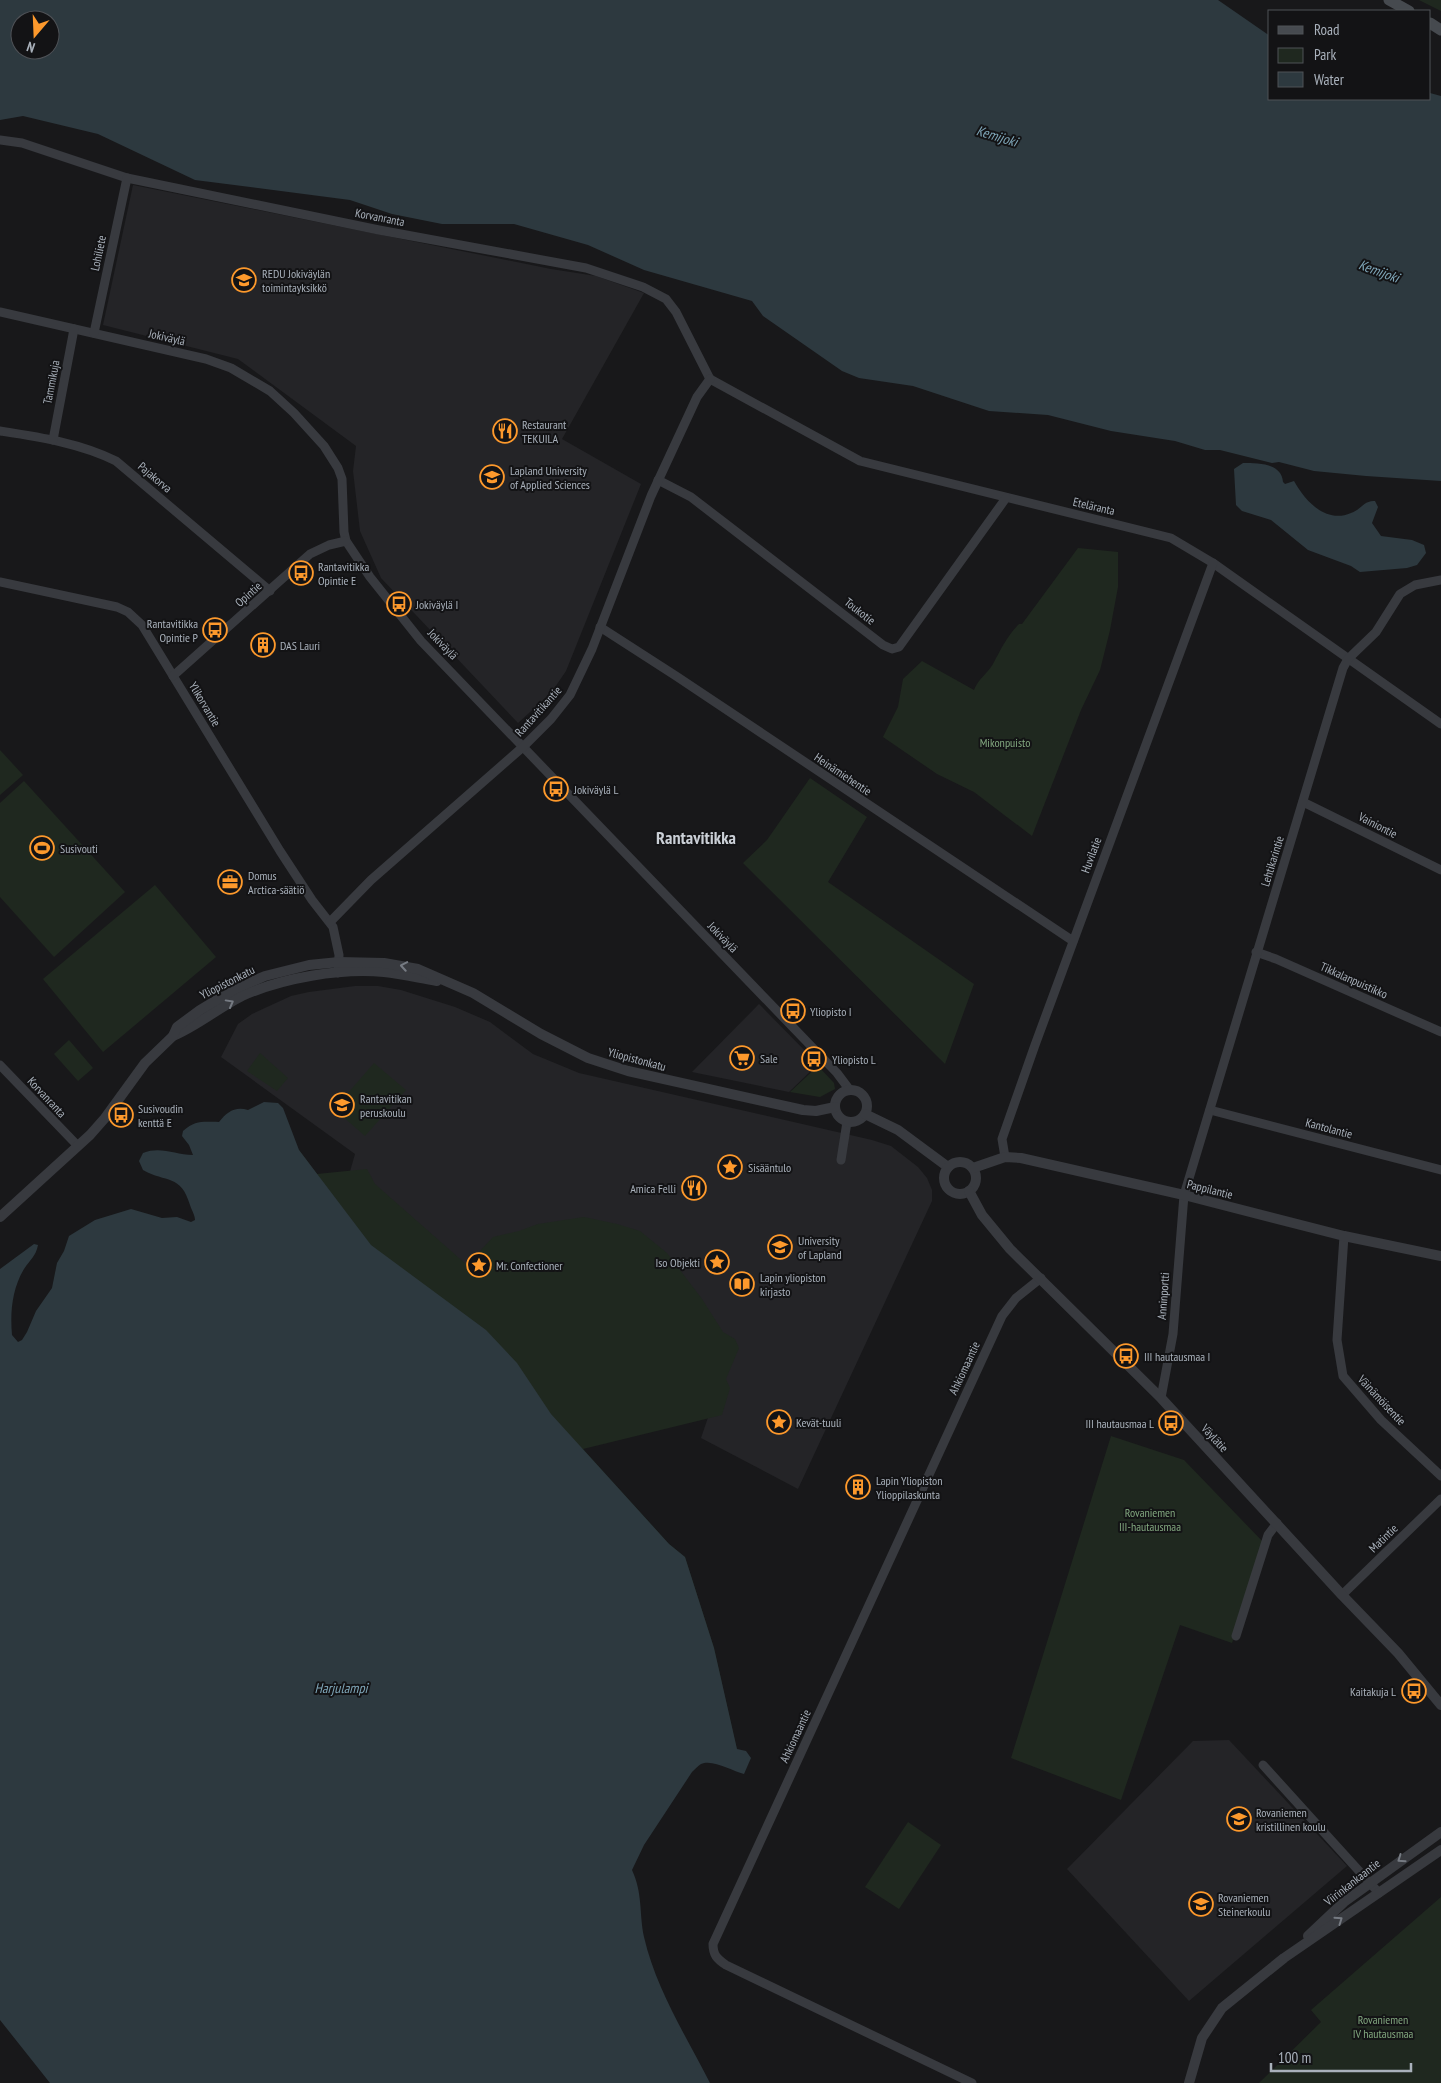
<svg xmlns="http://www.w3.org/2000/svg" width="1441" height="2083" font-family="'PT Sans Narrow',sans-serif">
<style>
.built{fill:#242427}
.green{fill:#1f281f}
.water{fill:#2d393f;fill-rule:evenodd}
.lines{fill:none;stroke-linecap:round;stroke-linejoin:round}
.minor{stroke:#383a3f;stroke-width:9}
.tertiary{stroke:#383a3f;stroke-width:10}
.secondary{stroke:#464a4f;stroke-width:11}
.oneway{stroke:#767b83}
.labels{text-anchor:middle;dominant-baseline:central;stroke-width:4;stroke-linejoin:round;paint-order:stroke}
.street-label{font-size:12px;fill:#a9b1bb;stroke:#131315}
.poi-label{font-size:12px;fill:#a9b1bb;stroke:#131315;text-anchor:start}
.park-label{font-size:12px;fill:#82a77f;stroke:#131315}
.water-label{font-size:14px;font-style:italic;fill:#7ea5b7;stroke:#131315}
.district-label{font-size:18px;font-weight:bold;fill:#cacfd6;stroke:#131315}
</style>
<rect width="100%" height="100%" fill="#18181a"/>
<!-- built -->
<g class="built">
<path d="M133 185 551 269 596 276 644 293 562 439 641 484 566 671 551 693 518 723 381 578 360 531 353 471 356 446 238 359 103 325Z"/>
<path d="M355 986H378L401 990 455 1007 490 1022 533 1054 579 1073 872 1140 891 1146 918 1167 927 1178 932 1190V1201L798 1489 701 1438 730 1353 469 1273 349 1175 355 1154 221 1057 238 1024 252 1014 291 996 309 992Z"/>
<path d="M759 1004 818 1064 789 1092 692 1072Z"/>
<path d="M1229 1740 1347 1866 1189 2001 1067 1869 1193 1741Z"/>
</g>
<!-- green -->
<g class="green">
<path d="M1419 0H1441V11Z"/>
<path d="M1078 548 1118 552V587L1110 630 1100 670 1081 710 1032 836 974 792 937 774 883 737 898 707 903 679 922 661 974 690C978 679 987 674 993 664 1001 649 1007 636 1019 624H1022Z"/>
<path d="M0 750 23 775 0 795Z"/>
<path d="M810 778 867 817 828 882 974 984 945 1064 743 863 767 840Z"/>
<path d="M24 781 125 892 54 957 0 897V803Z"/>
<path d="M155 885 216 957 103 1052 43 979Z"/>
<path d="M69 1040 93 1068 78 1081 54 1054Z"/>
<path d="M260 1053 288 1078 277 1091 247 1071Z"/>
<path d="M374 1063 406 1090 365 1136 334 1109Z"/>
<path d="M818 1066 834 1083 835 1089 820 1097 790 1092Z"/>
<path d="M299 1150 317 1174 367 1169 375 1184 467 1265 493 1237 519 1231 538 1224 584 1217 617 1224 640 1231 667 1253 702 1299 723 1332 735 1339 739 1348 726 1379 730 1388 722 1415 583 1449 669 1544 685 1557 714 1648 737 1750 217 1414Z"/>
<path d="M1111 1436 1184 1460 1265 1544 1232 1643 1180 1625 1121 1800 1011 1758Z"/>
<path d="M908 1822 941 1845 899 1909 865 1887Z"/>
<path d="M1441 1897V2083H1259L1321 2022 1311 2010Z"/>
</g>
<!-- water -->
<g class="water">
<path d="M0 0H1218L1270 36V99H1430V93L1441 96V481L1366 476 1314 471 1279 462 1272 463 1220 450H1205L1175 441 1111 431 1048 415 989 411 913 386 859 378 842 371 763 316 752 301 644 270 588 245 514 224H442L392 214 350 200 195 180 98 134 23 116 0 120ZM20 20H50V50H20Z"/>
<path d="M1243 463C1258 463 1282 463 1283 482L1285 484 1294 481C1305 501 1326 524 1351 513 1361 510 1364 500 1375 501L1378 507 1372 523 1381 536 1412 540 1424 545 1426 553 1417 565 1407 568 1360 572 1351 566 1308 550 1271 520 1242 511 1236 505 1234 469Z"/>
<path d="M264 1102 278 1103 283 1108 299 1150 371 1245 486 1330 517 1363 551 1414 669 1544 685 1557 714 1648 737 1749 746 1751 751 1758 744 1774C732 1771 713 1759 701 1764 698 1766 694 1770 692 1772L644 1845 632 1870C643 1894 639 1913 644 1937 656 1989 686 2036 710 2083H50L0 2020V1269L34 1244 38 1245C36 1256 30 1260 24 1269 12 1289 10 1312 12 1335L18 1342 22 1340 27 1332 36 1311 52 1288 57 1263 64 1251 69 1236 95 1220 131 1209 162 1218 177 1217 191 1222 195 1220C195 1215 192 1211 190 1205 181 1174 166 1183 143 1170L139 1161 143 1153C161 1146 175 1155 193 1155L189 1145 182 1136 183 1131C196 1120 202 1122 219 1122 227 1112 235 1106 248 1110Z"/>
</g>
<g class="lines">
<!-- minor -->
<g class="minor">
<path d="M0 140 22 143 127 178 379 230 586 268 643 287 666 299 676 312 710 379"/>
<path d="M0 312 206 359 231 368 270 391 294 413 324 446 338 468 342 479 344 532 346 541 370 577 421 641 837 1073 849 1089"/>
<path d="M94 333 127 178"/>
<path d="M710 379 860 461 1171 538 1213 563 1441 724"/>
<path d="M0 431C39 437 80 443 116 461L270 591"/>
<path d="M53 440 74 329"/>
<path d="M658 480 691 497 883 645 892 649 899 647 1006 498"/>
<path d="M0 582 117 607 128 612 142 625 280 851 312 900 333 927 339 955 338 973"/>
<path d="M600 627 676 676 1073 941"/>
<path d="M173 676 310 554 329 545 346 541"/>
<path d="M1303 802 1441 870"/>
<path d="M330 922 371 880 524 746 551 719 570 695 592 649 651 496 697 397 710 379"/>
<path d="M1256 952 1276 959 1441 1032"/>
<path d="M0 1065 77 1145"/>
<path d="M1210 1110 1441 1170"/>
<path d="M1005 1157 1002 1139 1035 1045 1213 563"/>
<path d="M841 1160 847 1122"/>
<path d="M1344 1236 1337 1340 1343 1376 1381 1420 1441 1476"/>
<path d="M1161 1398 1173 1334 1184 1195 1343 668 1348 659 1376 632 1400 594 1415 585 1441 580"/>
<path d="M1342 1595 1441 1499"/>
<path d="M1236 1636 1268 1535 1277 1523"/>
<path d="M1263 1765 1379 1893"/>
<path d="M972 2083 726 1965C717 1959 713 1955 713 1944L1002 1316 1016 1298 1041 1278"/>
</g>
<!-- tertiary -->
<g class="tertiary">
<path d="M173 1036C197 1026 218 1008 242 996 282 978 340 968 384 972 402 974 419 978 437 981"/>
<circle cx="851" cy="1106" r="16"/>
<path d="M865 1114 898 1130 948 1167"/>
<circle cx="960" cy="1178" r="16"/>
<path d="M973 1168 1005 1157 1021 1158 1184 1195 1344 1236 1441 1256"/>
<path d="M969 1191 982 1215 1010 1249 1161 1398 1342 1595 1398 1653 1441 1705"/>
<path d="M0 1217 90 1135 105 1118 145 1063 173 1036 177 1027 200 1010 235 989 265 976 309 965 339 962 384 963 418 969 473 993 541 1034 588 1058 628 1071 803 1110 816 1111 835 1107"/>
<path d="M1308 1936 1344 1902 1441 1832"/>
<path d="M1189 2083 1202 2038 1222 2008 1284 1958 1441 1850"/>
</g>
<!-- secondary -->
<g class="secondary">
<path d="M1389 0 1409 11"/>
<path d="M1430 23 1441 30"/>
</g>
</g>
<!-- one-way arrows -->
<defs><path id="oneway-chevron" d="M-2-3.5L2.5 0L-2 3.5" fill="none" stroke-width="1.6" stroke-linecap="round" stroke-linejoin="round" transform="scale(1.25)"/></defs>
<g class="oneway">
<use href="#oneway-chevron" transform="translate(404 966) rotate(-170)"/>
<use href="#oneway-chevron" transform="translate(230 1003) rotate(-29)"/>
<use href="#oneway-chevron" transform="translate(1401 1859) rotate(145)"/>
<use href="#oneway-chevron" transform="translate(1339 1920) rotate(-35)"/>
</g>
<!-- icons -->
<defs>
<g id="school-ring" transform="scale(1.25)"><circle r="9.5" fill="#131315" stroke="#fd992c" stroke-width="1.5"/><path d="M0-5L7-2L0 1L-7-2ZM-4 1L0 2.5L4 1V4Q0 6-4 4Z" fill="#fd992c"/></g>
<g id="restaurant-ring" transform="scale(1.25)"><circle r="9.5" fill="#131315" stroke="#fd992c" stroke-width="1.5"/><path d="M-5-6h1v4h1v-4h1v4h1v-4h1v5L-1.5 .5V6h-2V.5L-5-1ZM5-6V6H3V1.5H1.5Q1.5-4 5-6Z" fill="#fd992c"/></g>
<g id="university-ring" transform="scale(1.25)"><circle r="9.5" fill="#131315" stroke="#fd992c" stroke-width="1.5"/><path d="M0-5L7-2L0 1L-7-2ZM-4 1L0 2.5L4 1V4Q0 6-4 4Z" fill="#fd992c"/></g>
<g id="bus-ring" transform="scale(1.25)"><circle r="9.5" fill="#131315" stroke="#fd992c" stroke-width="1.5"/><path d="M-5-6H5V4H4V6H2V4H-2V6H-4V4H-5ZM-3.5-4V0h7V-4ZM-3.5 1.2v1.5H-2V1.2ZM2 1.2v1.5H3.5V1.2Z" fill="#fd992c"/></g>
<g id="building-ring" transform="scale(1.25)"><circle r="9.5" fill="#131315" stroke="#fd992c" stroke-width="1.5"/><path d="M-4-6H4V6H1V3H-1V6H-4ZM-2.5-4.3h1.7v1.8h-1.7ZM.8-4.3h1.7v1.8H.8ZM-2.5-1h1.7V.8h-1.7ZM.8-1h1.7V.8H.8Z" fill="#fd992c"/></g>
<g id="stadium-ring" transform="scale(1.25)"><circle r="9.5" fill="#131315" stroke="#fd992c" stroke-width="1.5"/><path d="M0-5a6.5 5 0 1 0 0 10a6.5 5 0 1 0 0-10ZM-3.5-1.8h7v3.6h-7Z" fill="#fd992c"/></g>
<g id="office-ring" transform="scale(1.25)"><circle r="9.5" fill="#131315" stroke="#fd992c" stroke-width="1.5"/><path d="M-6-3h4V-5.5h4V-3h4V5H-6ZM-1-4.5V-3h2v-1.5ZM-6 0V1H6V0Z" fill="#fd992c"/></g>
<g id="supermarket-ring" transform="scale(1.25)"><circle r="9.5" fill="#131315" stroke="#fd992c" stroke-width="1.5"/><path d="M-6-5.5h2.5l.6 2H6L4.5 2H-2.5L-4.4-4H-6ZM-1.5 3.2a1.3 1.3 0 1 0 .1 0ZM3 3.2a1.3 1.3 0 1 0 .1 0Z" fill="#fd992c"/></g>
<g id="sight-ring" transform="scale(1.25)"><circle r="9.5" fill="#131315" stroke="#fd992c" stroke-width="1.5"/><path d="M0-6L1.8-2.2L6-1.7L2.9 1.2L3.7 5.4L0 3.3L-3.7 5.4L-2.9 1.2L-6-1.7L-1.8-2.2Z" fill="#fd992c"/></g>
<g id="library-ring" transform="scale(1.25)"><circle r="9.5" fill="#131315" stroke="#fd992c" stroke-width="1.5"/><path d="M-6-4Q-3-5.5-.7-3.5V5Q-3 3-6 4ZM6-4Q3-5.5 .7-3.5V5Q3 3 6 4Z" fill="#fd992c"/></g>
</defs>
<g fill-rule="evenodd">
<use href="#school-ring" x="244" y="280"/>
<use href="#restaurant-ring" x="505" y="431"/>
<use href="#university-ring" x="492" y="477"/>
<use href="#bus-ring" x="301" y="573"/>
<use href="#bus-ring" x="399" y="604"/>
<use href="#bus-ring" x="215" y="630"/>
<use href="#building-ring" x="263" y="645"/>
<use href="#bus-ring" x="556" y="789"/>
<use href="#stadium-ring" x="42" y="848"/>
<use href="#office-ring" x="230" y="882"/>
<use href="#bus-ring" x="793" y="1011"/>
<use href="#supermarket-ring" x="742" y="1058"/>
<use href="#bus-ring" x="814" y="1059"/>
<use href="#school-ring" x="342" y="1105"/>
<use href="#bus-ring" x="121" y="1115"/>
<use href="#sight-ring" x="730" y="1167"/>
<use href="#restaurant-ring" x="694" y="1188"/>
<use href="#university-ring" x="780" y="1247"/>
<use href="#sight-ring" x="717" y="1262"/>
<use href="#sight-ring" x="479" y="1265"/>
<use href="#library-ring" x="742" y="1284"/>
<use href="#bus-ring" x="1126" y="1356"/>
<use href="#sight-ring" x="779" y="1422"/>
<use href="#bus-ring" x="1171" y="1423"/>
<use href="#building-ring" x="858" y="1487"/>
<use href="#bus-ring" x="1414" y="1691"/>
<use href="#school-ring" x="1239" y="1819"/>
<use href="#school-ring" x="1201" y="1904"/>
</g>
<g class="labels">
<!-- street labels -->
<g class="street-label">
<text transform="translate(380 217) rotate(11)">Korvanranta</text>
<text transform="translate(98 253) rotate(-78)">Lohiliete</text>
<text transform="translate(167 337) rotate(13)">Jokiväylä</text>
<text transform="translate(51 382) rotate(-79)">Tammikuja</text>
<text transform="translate(155 477) rotate(40)">Pajakorva</text>
<text transform="translate(1094 506) rotate(13)">Eteläranta</text>
<text transform="translate(248 594) rotate(-42)">Opintie</text>
<text transform="translate(860 611) rotate(38)">Toukotie</text>
<text transform="translate(443 644) rotate(46)">Jokiväylä</text>
<text transform="translate(205 704) rotate(59)">Ylikorvantie</text>
<text transform="translate(538 711) rotate(-48)">Rantavitikantie</text>
<text transform="translate(843 774) rotate(34)">Heinämiehentie</text>
<text transform="translate(1378 825) rotate(27)">Vainiontie</text>
<text transform="translate(1091 855) rotate(-70)">Huvilatie</text>
<text transform="translate(1272 861) rotate(-73)">Lehtikarintie</text>
<text transform="translate(723 937) rotate(46)">Jokiväylä</text>
<text transform="translate(1354 980) rotate(24)">Tikkalanpuistikko</text>
<text transform="translate(227 982) rotate(-27)">Yliopistonkatu</text>
<text transform="translate(637 1059) rotate(15)">Yliopistonkatu</text>
<text transform="translate(47 1097) rotate(47)">Korvanranta</text>
<text transform="translate(1329 1128) rotate(15)">Kantolantie</text>
<text transform="translate(1210 1189) rotate(14)">Pappilantie</text>
<text transform="translate(1163 1296) rotate(-86)">Anninportti</text>
<text transform="translate(964 1368) rotate(-65)">Ahkiomaantie</text>
<text transform="translate(1382 1400) rotate(47)">Väinämöisentie</text>
<text transform="translate(1215 1438) rotate(47)">Väylätie</text>
<text transform="translate(1383 1538) rotate(-44)">Matintie</text>
<text transform="translate(795 1736) rotate(-65)">Ahkiomaantie</text>
<text transform="translate(1352 1882) rotate(-38)">Viirinkankaantie</text>
</g>
<!-- poi labels -->
<g class="poi-label">
<text x="262" y="273">REDU Jokiväylän<tspan x="262" dy="14">toimintayksikkö</tspan></text>
<text x="522" y="424">Restaurant<tspan x="522" dy="14">TEKUILA</tspan></text>
<text x="510" y="470">Lapland University<tspan x="510" dy="14">of Applied Sciences</tspan></text>
<text x="318" y="566">Rantavitikka<tspan x="318" dy="14">Opintie E</tspan></text>
<text x="416" y="604">Jokiväylä I</text>
<text x="198" y="623" text-anchor="end">Rantavitikka<tspan x="198" dy="14">Opintie P</tspan></text>
<text x="280" y="645">DAS Lauri</text>
<text x="574" y="789">Jokiväylä L</text>
<text x="60" y="848">Susivouti</text>
<text x="248" y="875">Domus<tspan x="248" dy="14">Arctica-säätiö</tspan></text>
<text x="810" y="1011">Yliopisto I</text>
<text x="760" y="1058">Sale</text>
<text x="832" y="1059">Yliopisto L</text>
<text x="360" y="1098">Rantavitikan<tspan x="360" dy="14">peruskoulu</tspan></text>
<text x="138" y="1108">Susivoudin<tspan x="138" dy="14">kenttä E</tspan></text>
<text x="748" y="1167">Sisääntulo</text>
<text x="676" y="1188" text-anchor="end">Amica Felli</text>
<text x="798" y="1240">University<tspan x="798" dy="14">of Lapland</tspan></text>
<text x="700" y="1262" text-anchor="end">Iso Objekti</text>
<text x="496" y="1265">Mr. Confectioner</text>
<text x="760" y="1277">Lapin yliopiston<tspan x="760" dy="14">kirjasto</tspan></text>
<text x="1144" y="1356">III hautausmaa I</text>
<text x="796" y="1422">Kevät-tuuli</text>
<text x="1154" y="1423" text-anchor="end">III hautausmaa L</text>
<text x="876" y="1480">Lapin Yliopiston<tspan x="876" dy="14">Ylioppilaskunta</tspan></text>
<text x="1396" y="1691" text-anchor="end">Kaitakuja L</text>
<text x="1256" y="1812">Rovaniemen<tspan x="1256" dy="14">kristillinen koulu</tspan></text>
<text x="1218" y="1897">Rovaniemen<tspan x="1218" dy="14">Steinerkoulu</tspan></text>
</g>
<!-- park labels -->
<g class="park-label">
<text x="1005" y="742">Mikonpuisto</text>
<text x="1150" y="1512">Rovaniemen<tspan x="1150" dy="14">III-hautausmaa</tspan></text>
<text x="1383" y="2019">Rovaniemen<tspan x="1383" dy="14">IV hautausmaa</tspan></text>
</g>
<!-- water labels -->
<g class="water-label">
<text transform="translate(997 136) rotate(17)">Kemijoki</text>
<text transform="translate(1379 271) rotate(20)">Kemijoki</text>
<text x="341" y="1688">Harjulampi</text>
</g>
<!-- district labels -->
<g class="district-label">
<text x="696" y="837">Rantavitikka</text>
</g>
</g>
<!-- legend -->
<rect x="1268" y="10" width="162" height="90" fill="#131315" stroke="#4f5257"/>
<rect x="1278" y="26" width="25" height="8" fill="#464a4f" stroke="#4f5257"/>
<text x="1314" y="35" font-size="15" fill="#a9b1bb">Road</text>
<rect x="1278" y="48" width="25" height="15" fill="#1f281f" stroke="#4f5257"/>
<text x="1314" y="60" font-size="15" fill="#a9b1bb">Park</text>
<rect x="1278" y="72" width="25" height="15" fill="#2d393f" stroke="#4f5257"/>
<text x="1314" y="85" font-size="15" fill="#a9b1bb">Water</text>
<!-- north arrow -->
<g transform="translate(35 35) rotate(199)"><circle r="24" fill="#131315" stroke="#4f5257"/>
<path d="M0-4L9 19L0 12L-9 19Z" fill="#fd992c"/>
<text y="-8" font-size="14" font-weight="bold" text-anchor="middle" fill="#a9b1bb">N</text>
</g>
<!-- scale -->
<path d="M1271 2063v8h140v-8" fill="none" stroke="#a9b1bb" stroke-width="2.5"/>
<text x="1278" y="2063" font-size="15" fill="#a9b1bb" stroke="#131315" stroke-width="4" paint-order="stroke">100 m</text>
</svg>
